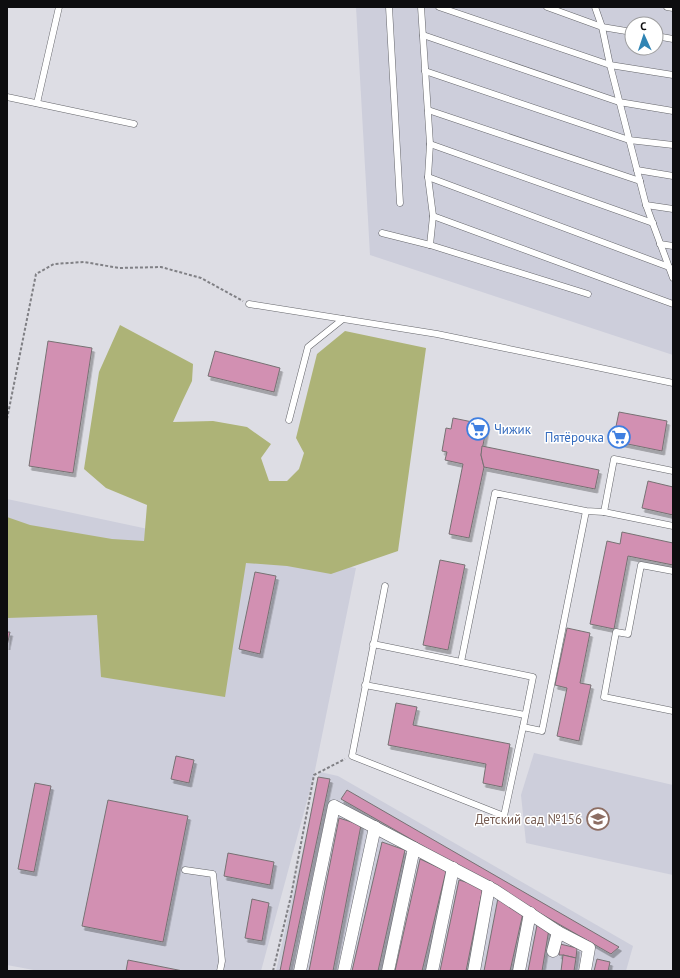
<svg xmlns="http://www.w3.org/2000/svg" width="680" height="978" font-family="'PT Sans',sans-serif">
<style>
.built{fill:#cdcedb;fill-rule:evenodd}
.green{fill:#adb377}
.building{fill:#d290b2;stroke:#777173;filter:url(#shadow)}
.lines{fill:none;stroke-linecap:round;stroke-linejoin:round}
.service-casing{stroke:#65666b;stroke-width:7}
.minor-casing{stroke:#65666b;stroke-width:13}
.path{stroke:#808085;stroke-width:2;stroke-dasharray:3 2;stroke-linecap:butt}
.service{stroke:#fff;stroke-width:6}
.minor{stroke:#fff;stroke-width:12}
.labels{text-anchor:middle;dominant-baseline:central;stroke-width:3;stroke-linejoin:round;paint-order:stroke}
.shop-label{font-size:13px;fill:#366cbe;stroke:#fff;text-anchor:start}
.education-label{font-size:13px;fill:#785e54;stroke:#fff;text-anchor:end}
</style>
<defs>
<filter id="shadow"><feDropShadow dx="2.5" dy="4" stdDeviation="0" flood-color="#0004"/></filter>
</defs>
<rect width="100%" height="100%" fill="#dddde4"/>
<!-- built -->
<g class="built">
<path d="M356 7H673V355L370 255ZM632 24H656V48H632Z"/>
<path d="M7 499 261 553 356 568 314 775 261 971H39L7 965Z"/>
<path d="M534 753 673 785V875L526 843 521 795Z"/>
<path d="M320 772 338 776 633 946 626 971H276Z"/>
</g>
<!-- green -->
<path class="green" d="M120 325 193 364 192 381 182 402 173 422 213 421 247 427 271 444 261 458 269 481H287L299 469 304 453 296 438 317 354 345 331 426 348 398 551 331 574 287 566 246 563 225 697 101 677 97 615 7 618V517L30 525 112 539 144 541 147 505 106 488 84 469 99 372Z"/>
<!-- building -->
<g class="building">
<path d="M48 341 92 348 73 473 29 466Z"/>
<path d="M215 351 280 368 274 392 208 376Z"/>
<path d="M619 412 667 421 662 451 613 441Z"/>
<path d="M453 418 487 425 481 455 484 467 469 538 449 534 463 464 445 460 447 452 442 451 446 428 451 429Z"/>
<path d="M482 446 599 470 595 489 484 467 481 455Z"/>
<path d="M648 481 673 487V515L642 508Z"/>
<path d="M622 532 673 543V565L628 556 614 629 590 624 607 541 620 544Z"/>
<path d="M440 560 465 565 448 650 423 645Z"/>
<path d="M255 572 276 576 260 654 239 649Z"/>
<path d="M567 628 590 633 580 683 591 685 579 741 557 736 567 688 555 685Z"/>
<path d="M7 632H10L7 646Z"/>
<path d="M396 703 417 707 413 725 510 744 502 787 483 783 486 764 388 745Z"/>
<path d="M176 756 194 760 189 783 171 779Z"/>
<path d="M318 777 330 779 289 971H280Z"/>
<path d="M35 783 51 786 34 872 18 869Z"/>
<path d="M347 790 619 947 611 954 341 799Z"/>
<path d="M108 800 188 816 163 942 82 926Z"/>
<path d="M339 818 361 825 333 971H309Z"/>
<path d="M382 842 405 850 378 971H352Z"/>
<path d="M228 853 274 862 270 885 224 876Z"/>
<path d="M420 859 446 871 422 971H395Z"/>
<path d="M459 880 483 887 466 971H440Z"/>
<path d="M498 898 523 913 510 971H484Z"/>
<path d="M252 899 269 903 262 941 245 938Z"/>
<path d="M537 925 549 929 542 971H528Z"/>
<path d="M560 944 577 948 576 958 563 955H559Z"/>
<path d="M563 955 576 958 574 971H561Z"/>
<path d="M597 959 610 962 608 971H594Z"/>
<path d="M128 960 183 971H126Z"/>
</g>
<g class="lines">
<!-- service casing -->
<g class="service-casing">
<g id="service">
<path d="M389 7 400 203"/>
<path d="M421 7 430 144 428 177 433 216 430 245"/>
<path d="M439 7 610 65 673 75"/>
<path d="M547 7 602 27 632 32"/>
<path d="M595 7 602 27 610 65 646 205 673 278"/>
<path d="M667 7 673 8"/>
<path d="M423 35 619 102 673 111"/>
<path d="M656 36 673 39"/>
<path d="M425 71 629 140 673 145"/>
<path d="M7 97 134 124"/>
<path d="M37 103 59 7"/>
<path d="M428 110 640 181"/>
<path d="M430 144 653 223"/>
<path d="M637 170 673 176"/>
<path d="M428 177 669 267"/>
<path d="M646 205 673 209"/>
<path d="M433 216 673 304"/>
<path d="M382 233 430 245 588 294"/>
<path d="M660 244 673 246"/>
<path d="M249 304 437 334 673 383"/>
<path d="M289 420 308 347 343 319"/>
<path d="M586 511 542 731 523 727 533 677 461 662 495 493 586 511 604 512 673 526"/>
<path d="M604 512 614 459 673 471"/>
<path d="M673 571 641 565 628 634 616 632 604 697 673 711"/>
<path d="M385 586 352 756 504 816 523 727"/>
<path d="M373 644 461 662"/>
<path d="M365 685 525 715"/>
<path d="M185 870 213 874 222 961 220 971"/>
</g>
</g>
<!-- minor casing -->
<g class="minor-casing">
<g id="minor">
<path d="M553 951 558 932 589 948 585 971"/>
<path d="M300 971 334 806 494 890 558 932"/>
<path d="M344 971 375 827"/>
<path d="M388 971 414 848"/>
<path d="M432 971 453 868"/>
<path d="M474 971 489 887"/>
<path d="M519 971 530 913"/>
</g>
</g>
<!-- path -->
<g class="path">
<path d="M7 419 36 274 54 264 84 262 119 268 161 267 201 278 243 301"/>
<path d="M273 971 291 896 314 775 345 759"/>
</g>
<!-- service -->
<use href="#service" class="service"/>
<!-- minor -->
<use href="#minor" class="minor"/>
</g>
<!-- icons -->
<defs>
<g id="supermarket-ring" transform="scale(1.15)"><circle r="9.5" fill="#fff" stroke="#3f7fe0" stroke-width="1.5"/><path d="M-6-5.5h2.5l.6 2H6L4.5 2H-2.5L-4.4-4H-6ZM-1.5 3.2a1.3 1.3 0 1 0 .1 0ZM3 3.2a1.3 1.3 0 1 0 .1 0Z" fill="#3f7fe0"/></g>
<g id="school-ring" transform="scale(1.15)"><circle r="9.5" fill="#fff" stroke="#8d6e63" stroke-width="1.5"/><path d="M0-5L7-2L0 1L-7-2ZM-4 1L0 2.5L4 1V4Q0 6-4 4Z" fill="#8d6e63"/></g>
</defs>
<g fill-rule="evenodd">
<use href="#supermarket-ring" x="478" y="429"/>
<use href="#supermarket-ring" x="619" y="437"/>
<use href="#school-ring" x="598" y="819"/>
</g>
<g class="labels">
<!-- shop labels -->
<g class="shop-label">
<text x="494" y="429">Чижик</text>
<text x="604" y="437" text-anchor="end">Пятёрочка</text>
</g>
<!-- education labels -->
<g class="education-label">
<text x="582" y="819">Детский сад №156</text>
</g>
</g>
<!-- border -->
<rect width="680" height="978" fill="none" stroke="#0d0d0f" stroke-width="16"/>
<!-- north arrow -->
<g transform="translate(644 36) rotate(357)"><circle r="19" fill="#ffffff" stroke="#9e9e9f"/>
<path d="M0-3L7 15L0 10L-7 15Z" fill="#2f84b4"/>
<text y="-6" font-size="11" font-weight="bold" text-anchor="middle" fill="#0d0d0f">С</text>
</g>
</svg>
